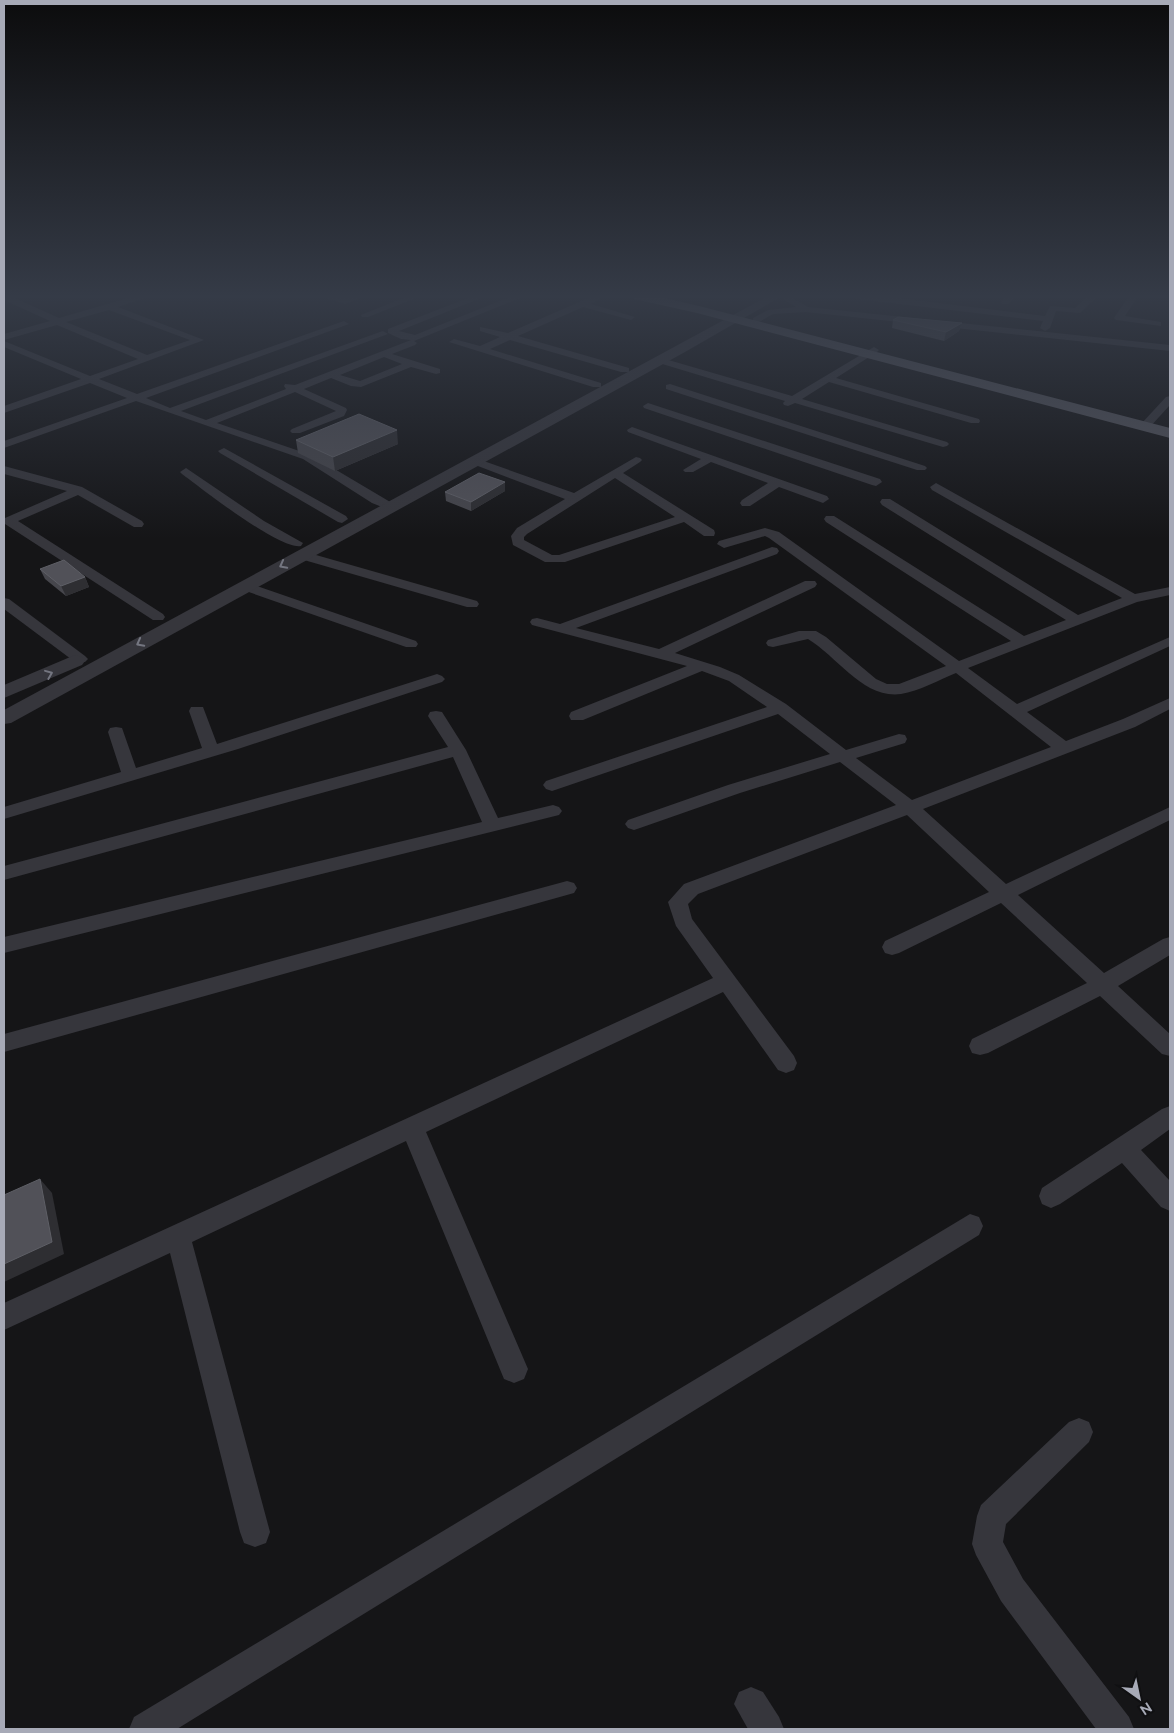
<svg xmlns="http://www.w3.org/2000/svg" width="1174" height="1733" font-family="Raleway,sans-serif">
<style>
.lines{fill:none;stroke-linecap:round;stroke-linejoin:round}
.minor{fill:#36363c;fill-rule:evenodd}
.tertiary{fill:#36363c;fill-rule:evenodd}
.primary{fill:#52535b;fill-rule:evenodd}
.wall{fill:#46464c}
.shaded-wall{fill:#2e2e32}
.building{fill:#515158;stroke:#5e5f66}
.oneway{stroke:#747680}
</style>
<rect width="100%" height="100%" fill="#151517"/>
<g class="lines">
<!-- minor -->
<g class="minor">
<path d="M4 296H10L59 318 135 296H150L118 307 204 340 99 379 137 394 341 322 344 321 349 324 146 398 170 408 380 332 383 331 388 334 181 411 206 420 286 389 284 386 285 384 295 385 411 340 401 339 388 333V329L473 296H486L399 331 415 335 512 296H525L414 341 417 343 415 345 392 354 440 369V373L436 374 411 367 361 387 351 386 331 378 304 389 346 408 347 410 344 416 300 433H292L290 431 292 429 336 411 295 392 217 423 311 455 397 506 395 509H387L372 503 303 459 136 401 4 448V441L127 398 90 383 4 413V406L81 379 4 347V341L90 376 138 359 57 325 4 340V334L50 321 4 300ZM109 310 190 340 147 355 66 322ZM384 357 402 364 360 381 340 375Z"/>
<path d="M320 296 345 298 366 296 345 304Z"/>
<path d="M408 296H421L368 317H362L361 315Z"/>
<path d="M593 296H605L591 304 635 317 631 320 583 307 518 336 629 368V372H621L510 340 490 349 601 383V387H593L449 342 454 339 480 346 500 337 480 331V327L508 333Z"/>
<path d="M778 296H789L808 307 1170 345V351L806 312 773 314 759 322H753V318L768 310 796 307Z"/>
<path d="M853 296H882L1045 316 1050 306 1075 308 1088 296H1098L1080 313 1056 311 1050 328 1045 331 1040 328 1043 321 857 299Z"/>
<path d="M1006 296H1015L1008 304H1002L1001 302Z"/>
<path d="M1129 296H1138L1125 316 1161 322V326L1116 320 1114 318Z"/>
<path d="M874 347 879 350 877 352 836 378 979 419 980 421 979 423H971L829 382 802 399 947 442 949 444 947 446 943 447 795 403 788 406 784 405 783 403 785 401 659 363 657 361 662 358 665 359 792 396Z"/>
<path d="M670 384 925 466 927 468 925 470H917L666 389V385Z"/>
<path d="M1170 396V405L1149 428H1141L1140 426 1141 424 1166 397Z"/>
<path d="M648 403 880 479 882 482 876 486 872 485 644 408 643 406Z"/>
<path d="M632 427 827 496 829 499 823 503 779 487 750 506H742L740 503 742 500 768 483 711 462 693 472H685L683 470 701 459 628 432 627 430Z"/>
<path d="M224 448 346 516 348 519 342 523 338 522 220 453 218 451Z"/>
<path d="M636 457 640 458 642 460 640 462 623 473 714 530 715 533 714 536H704L684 522 565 562H545L513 545 511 536 517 528 565 499 470 463 468 461 474 458 478 459 574 493ZM615 478 675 517 559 555H552L524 540V537L527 534Z"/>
<path d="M4 466 82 487 142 521 144 524 142 527H134L78 495 18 521 163 614 165 617 163 620H153L5 524V518L67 491 4 474Z"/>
<path d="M186 468 264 521 303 543 301 546C281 551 201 488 182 474L180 472Z"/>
<path d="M936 483 1135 594 1170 587V595L1137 602 968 668 1017 704 1170 637V646L1027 712 1066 741 1123 719 1170 698V709L1135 727 923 809 1006 884 1170 807V820L1018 895 1104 973 1163 939 1170 937V955L1118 986 1170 1034V1056L1162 1054 1100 996 988 1053 980 1055 972 1053 969 1046 972 1039 1087 983 1001 903 899 953 892 955 885 953 882 947 885 941 989 892 907 815 698 894 688 904 692 919 794 1056 797 1063 794 1070 786 1073 778 1070 723 992 426 1132 528 1369 524 1379 514 1383 504 1379 406 1141 192 1242 270 1532 266 1543 255 1547 244 1543 240 1532 170 1253 4 1330V1303L713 978 676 926 668 902 684 884 896 805 840 762 740 793 640 828 634 830 628 828 625 824 628 820 728 785 830 754 778 714 558 789 552 791 546 789 543 785 546 781 767 707 729 681 702 671 583 720H571L569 716 571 712 687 666 532 625 530 622 532 619 537 618 560 624 772 547 777 548 779 551 777 554 576 628 659 649 805 581H815L817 584 815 587 675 653 720 667 739 675 786 704 846 750 899 734 905 735 907 739 905 743 856 758 912 800 1051 747 956 673C939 680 919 691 901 694 863 699 838 657 808 639L773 647 768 646 766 643 768 640 799 631H816L826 637 876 679 887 684H899L946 666 769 538 765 536 724 548 717 544 719 541 765 528 779 532 959 661 1011 641 826 522 824 519 826 516H834L1024 636 1066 620 882 505 880 502 882 499H890L1078 615 1122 598 932 490 930 487Z"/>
<path d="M302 551 477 601 479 604 477 607H467L297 558 295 555 297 552Z"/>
<path d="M245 582 416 641 418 644 416 647H406L240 589 238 586Z"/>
<path d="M4 598 9 599 85 656 88 659 85 662H75L4 609Z"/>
<path d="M437 674 442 676 445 679 442 682 238 749 4 819V807L121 772 108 732 110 728 116 727 122 728 136 768 202 748 189 711 191 707H203L217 744Z"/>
<path d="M436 711 442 712 466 750 498 818 553 805 559 807 562 811 559 815 4 953V937L482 822 453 757 4 880V866L448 747 428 716 430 712Z"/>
<path d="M567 881 574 883 577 888 574 893 4 1052V1034Z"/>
<path d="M1170 1106V1129L1141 1150 1170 1181V1211L1161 1207 1122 1163 1060 1204 1051 1208 1042 1204 1039 1196 1042 1188 1162 1109Z"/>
<path d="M970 1214 979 1217 983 1226 979 1235 177 1729H129L134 1717Z"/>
<path d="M1079 1418 1089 1422 1093 1432 1089 1442 1006 1524 1003 1542 1023 1579 1129 1717 1134 1729H1096L1001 1601 976 1555 972 1544 977 1516 981 1505 1069 1422Z"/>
<path d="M751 1687 763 1692 779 1717 784 1729H748L734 1704 739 1692Z"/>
</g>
<!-- tertiary -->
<g class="tertiary">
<path d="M768 296H782L685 352 11 723 4 724V710Z"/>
<path d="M75 655 82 657 85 661 82 665 4 698V685Z"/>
</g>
<!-- primary -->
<path class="primary" d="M632 296H656L699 306 1170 428V438L697 313 634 299Z"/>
</g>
<!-- wall -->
<g class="wall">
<path d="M893 320 962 323 959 331 944 341 892 328Z"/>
<path d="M296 440 398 444 335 471 298 453Z"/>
<path d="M505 491 471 511 446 501 445 492Z"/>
<path d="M40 569 85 577 89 587 66 596 45 579Z"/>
</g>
<!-- shaded-wall -->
<g class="shaded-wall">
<path d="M962 323 959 331 944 341 946 332Z"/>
<path d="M397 430 398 444 335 471 333 457Z"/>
<path d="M505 482V491L471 511V502Z"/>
<path d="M85 577 89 587 66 596 61 586Z"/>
<path d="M40 1179 52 1193 64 1254 4 1282V1264Z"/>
</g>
<!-- building -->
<g class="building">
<path d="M898 317 962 323 946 332 893 320Z"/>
<path d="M359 414 397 430 333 457 296 440Z"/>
<path d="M479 473 505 482 471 502 445 492Z"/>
<path d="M64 560 85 577 61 586 40 569Z"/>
<path d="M40 1179 52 1242 4 1264V1195Z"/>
</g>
<!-- one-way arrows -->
<defs><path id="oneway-chevron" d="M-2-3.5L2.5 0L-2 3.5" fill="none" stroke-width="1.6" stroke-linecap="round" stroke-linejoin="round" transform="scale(1.25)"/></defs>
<g class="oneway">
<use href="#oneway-chevron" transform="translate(283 565) rotate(152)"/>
<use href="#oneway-chevron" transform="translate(140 643) rotate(152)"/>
<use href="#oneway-chevron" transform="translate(49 674) rotate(-22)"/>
</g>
<!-- sky -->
<linearGradient id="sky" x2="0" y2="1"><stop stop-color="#0c0c0d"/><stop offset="0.55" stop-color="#353b47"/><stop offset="1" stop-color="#353b47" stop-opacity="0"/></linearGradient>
<rect width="1174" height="539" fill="url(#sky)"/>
<!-- border -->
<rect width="1174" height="1733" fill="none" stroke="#a7aab7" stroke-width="10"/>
<!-- north arrow -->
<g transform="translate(1139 1698) rotate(147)" stroke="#101012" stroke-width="4" paint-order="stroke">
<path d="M0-4L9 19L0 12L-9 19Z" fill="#a7aab7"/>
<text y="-8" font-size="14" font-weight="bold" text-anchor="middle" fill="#a7aab7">N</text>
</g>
</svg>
